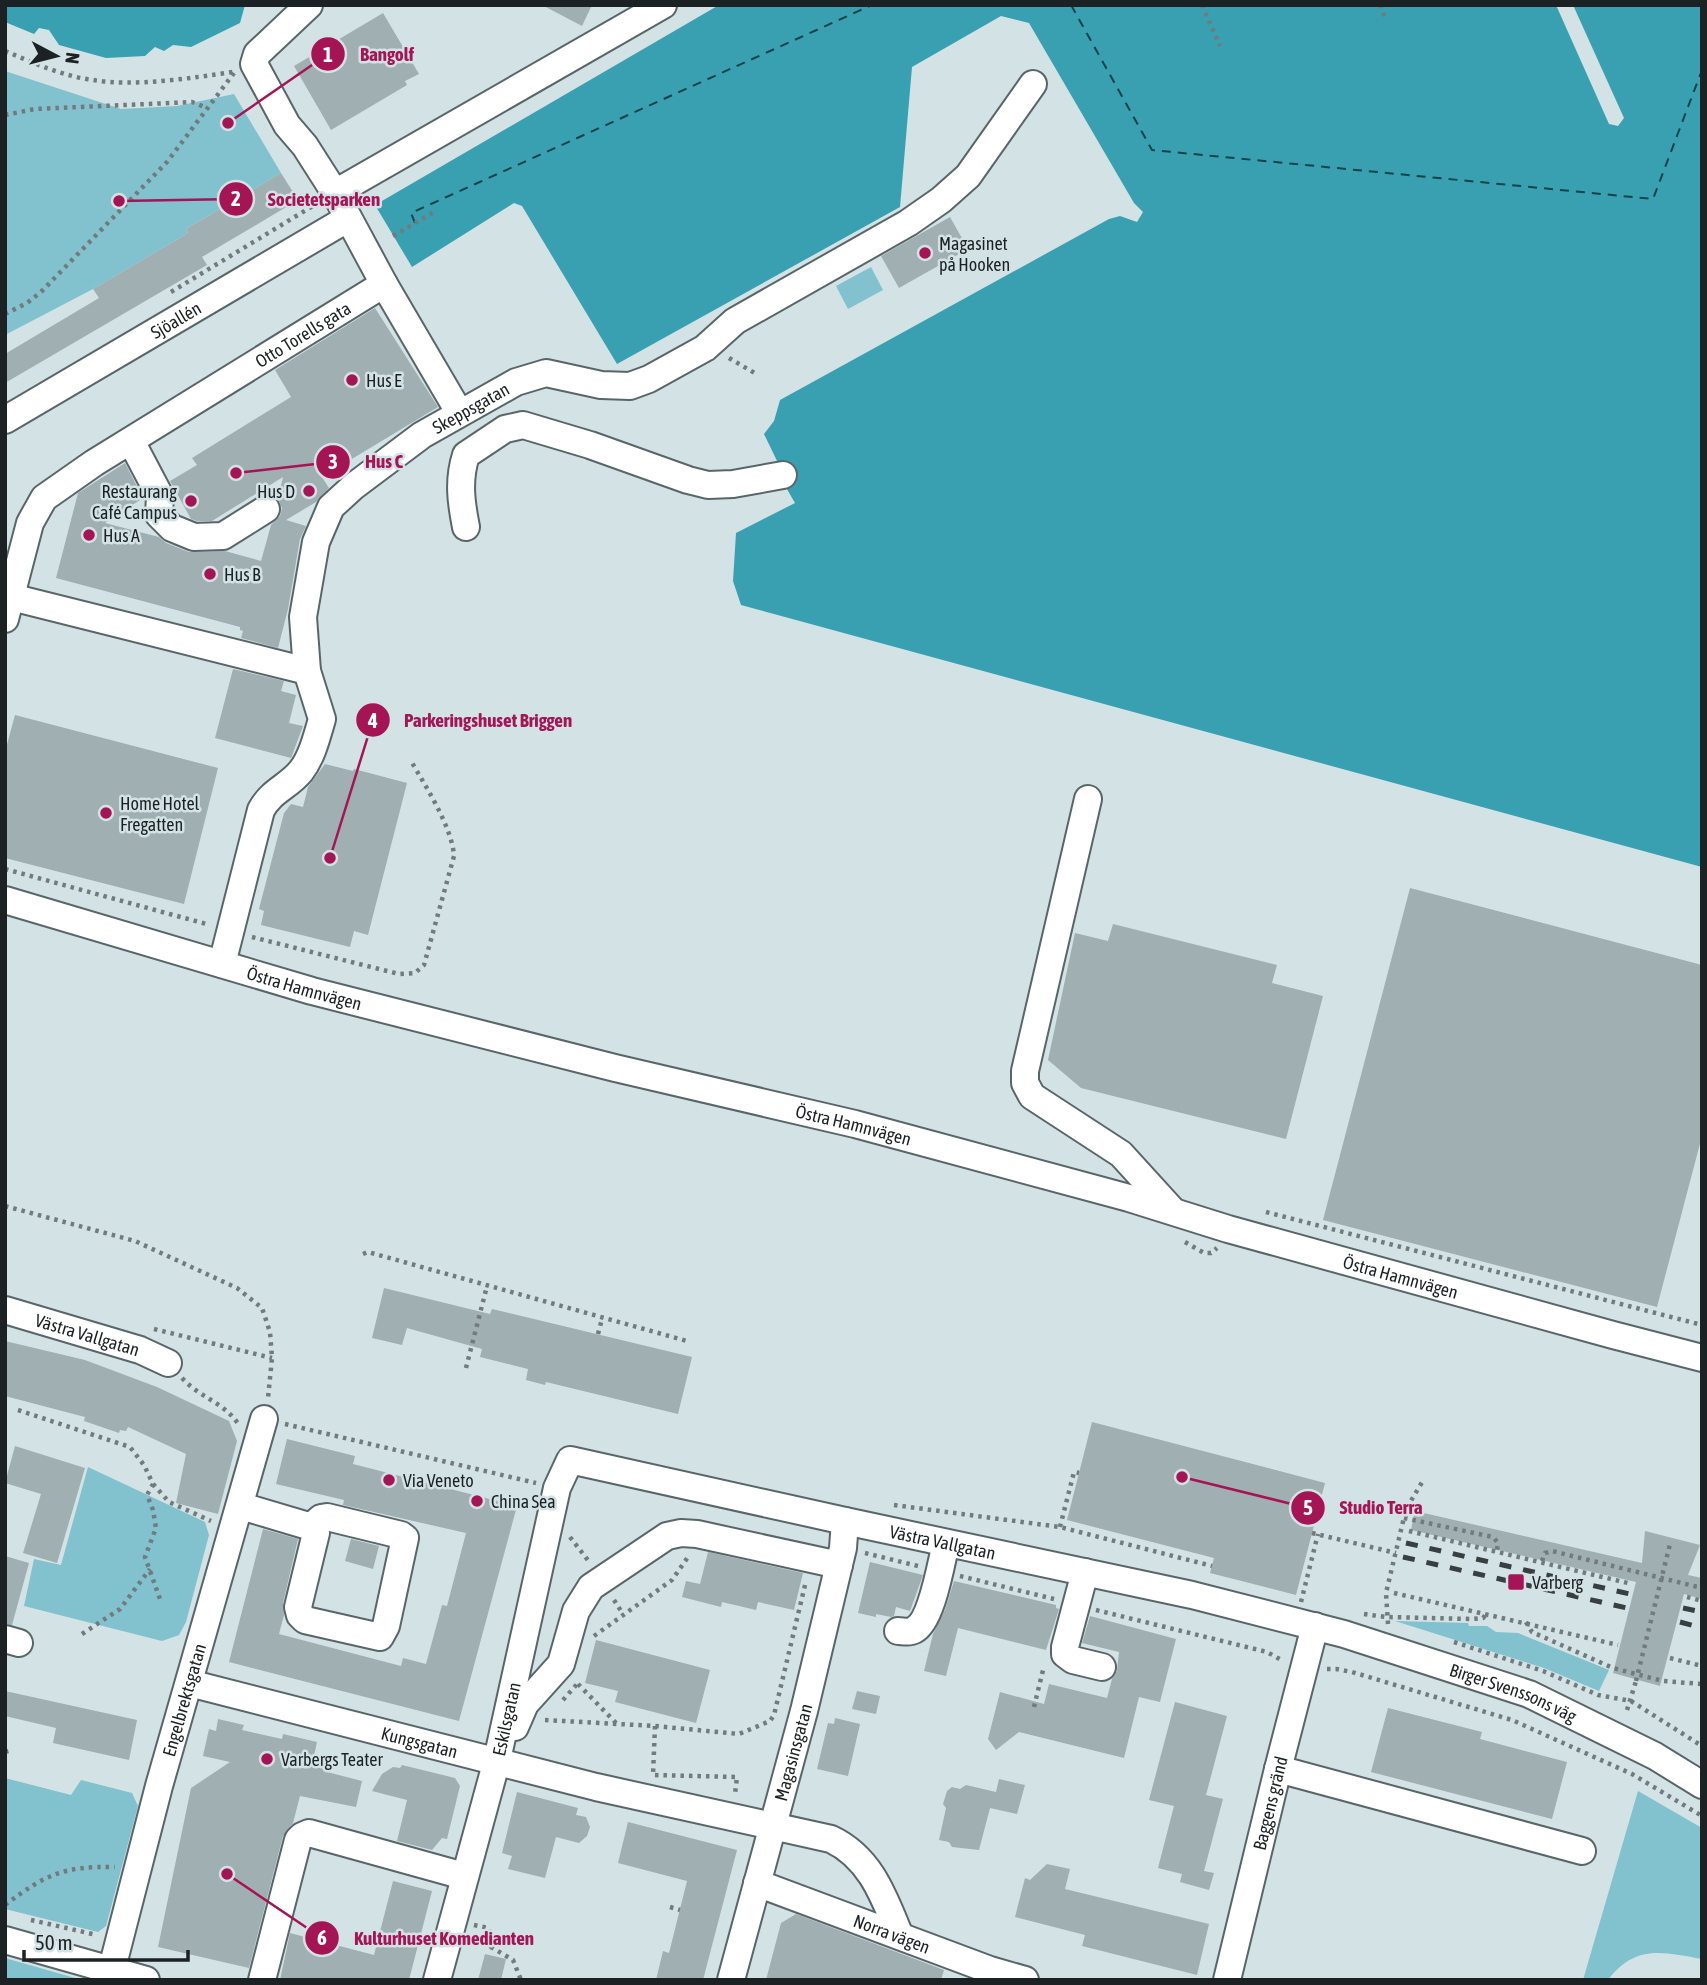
<svg xmlns="http://www.w3.org/2000/svg" width="1707" height="1985" font-family="'Asap Condensed',sans-serif">
<style>
.green{fill:#82c1ce}
.water{fill:#39a0b2}
.lines{fill:none;stroke-linecap:round;stroke-linejoin:round}
.ferry{stroke:#15434b;stroke-width:2;stroke-dasharray:9 7;stroke-linecap:butt}
.building{fill:#a0afb2}
.minor-casing{stroke:#596669;stroke-width:30}
.path{stroke:#717b7d;stroke-width:4.5;stroke-dasharray:3.5 5;stroke-linecap:butt}
.minor{stroke:#fff;stroke-width:26}
.rail{stroke:#383f41;stroke-width:5;stroke-dasharray:12 12;stroke-linecap:butt}
.path-bridge{stroke:#717b7d;stroke-width:4.5;stroke-dasharray:3.5 5;stroke-linecap:butt}
.poi-dot{fill:#a51455;stroke:#d3e2e5;stroke-width:2.5}
.labels{text-anchor:middle;dominant-baseline:central;stroke-width:5;stroke-linejoin:round;paint-order:stroke}
.poi-label{font-size:18px;fill:#1c2223;stroke:#d3e2e5;text-anchor:start}
.street-label{font-size:18px;fill:#1c2223;stroke:#d3e2e5}
.leader{fill:none;stroke:#a51455;stroke-width:2.5}
.callout-dot{fill:#a51455;stroke:#d3e2e5;stroke-width:2.5}
.mark-label{font-size:21px;text-anchor:middle;font-weight:bold;fill:#fff}
.callout-label{font-size:19px;text-anchor:middle;font-weight:bold;fill:#a51455;stroke:#d3e2e5;stroke-width:5;stroke-linejoin:round;paint-order:stroke}
</style>
<rect width="100%" height="100%" fill="#d3e2e5"/>
<!-- green -->
<g class="green">
<path d="M5 71 121 109 177 106 234 94 281 173 186 229 188 233 93 289 5 335Z"/>
<path d="M871 267 883 290 848 309 836 286Z"/>
<path d="M88 1467 205 1522 209 1535 186 1622 179 1635 162 1641 24 1606 34 1559 61 1565Z"/>
<path d="M1395 1621 1468 1623 1469 1626H1487L1496 1632 1518 1633 1609 1670 1599 1691 1544 1668Z"/>
<path d="M5 1778 71 1795 81 1780 132 1793 138 1806 106 1926 98 1932 5 1909Z"/>
<path d="M1638 1791 1702 1828V1959C1663 1952 1635 1944 1608 1980H1583Z"/>
<path d="M5 1958 82 1980H5Z"/>
</g>
<!-- water -->
<g class="water">
<path d="M5 5H245L240 23 191 47 173 45 164 51 155 47 145 56 106 58 59 45 49 30 39 28 34 34 5 22Z"/>
<path d="M719 5H1556L1609 124 1618 126 1624 118 1573 5H1702V867L741 605 733 581 736 533 795 503 784 484 779 465 764 434 774 421 780 400 1109 219 1120 216 1137 222 1143 212 1134 203 1029 23 1001 16 912 67 900 207 617 364 522 206 514 203 412 267 375 205Z"/>
</g>
<g class="lines">
<!-- ferry -->
<g class="ferry">
<path d="M1071 5 1152 150 1653 199 1702 70"/>
<path d="M415 223 411 213 872 5"/>
</g>
</g>
<!-- building -->
<g class="building">
<path d="M542 5H592L582 26Z"/>
<path d="M383 13 419 74 405 81 407 85 331 130 294 66Z"/>
<path d="M281 173 298 200 202 257 207 265 5 383V354L99 298 93 289 188 233 186 229Z"/>
<path d="M950 217 968 249 899 288 881 256Z"/>
<path d="M375 308 438 407 322 477 329 488 316 502 286 520 306 526 300 539 288 609 278 648 241 638 243 631 240 630V627L56 578 78 493 125 463 143 498 105 523 159 537 166 543 189 552 225 551 261 561 271 525 280 516 282 508 278 499 283 477 212 521H197L191 519 170 481 197 465 192 458 291 397 275 370Z"/>
<path d="M233 669 284 681 281 691 296 695 289 723 303 726 291 758 215 738Z"/>
<path d="M15 715 218 768 184 904 5 858V752Z"/>
<path d="M325 764 353 771 354 769 407 783 368 935 354 931 350 947 261 925 264 911 259 909 284 813 291 804 303 807 308 787Z"/>
<path d="M1410 888 1702 965V1136L1657 1307 1323 1220Z"/>
<path d="M1113 924 1277 965 1272 983 1323 996 1286 1139 1081 1088 1048 1060 1075 933 1108 941Z"/>
<path d="M384 1288 490 1314 492 1309 692 1357 678 1414 546 1382 545 1385 526 1380 528 1369 480 1357 482 1349 407 1328 402 1345 372 1338Z"/>
<path d="M5 1341 85 1360 157 1387 229 1421 237 1441 218 1514 176 1503 186 1454 128 1427 126 1431 120 1430 119 1433 84 1421 85 1417 5 1396Z"/>
<path d="M1092 1422 1325 1483 1296 1595 1210 1573 1214 1558 1067 1520Z"/>
<path d="M287 1439 355 1456 353 1464 517 1506 459 1721 229 1662 263 1529 298 1539 283 1603 284 1615 279 1634 401 1666 403 1658 426 1664 442 1605 447 1606 466 1533 343 1505 344 1500 276 1484Z"/>
<path d="M15 1446 85 1468 57 1563 23 1553 41 1494 5 1483Z"/>
<path d="M1415 1511 1642 1563 1645 1531 1700 1545 1688 1575 1702 1578V1599L1684 1594 1660 1686 1613 1673 1636 1582 1411 1530Z"/>
<path d="M351 1539 379 1546 373 1569 345 1561Z"/>
<path d="M708 1552 803 1573 794 1610 758 1602 756 1610 722 1602 721 1607 682 1597 686 1581 700 1584Z"/>
<path d="M5 1556 29 1563 12 1625 5 1624Z"/>
<path d="M870 1562 923 1575 910 1611 896 1607 894 1616 891 1617 876 1614V1617L858 1613Z"/>
<path d="M954 1581 1056 1605V1608L1059 1609 1046 1650 958 1628 946 1676 924 1671 933 1634 945 1610Z"/>
<path d="M1090 1616 1176 1639 1160 1702 1139 1697 1124 1758 1019 1732 996 1750 988 1739 1000 1692 1044 1704 1049 1684 1107 1698 1112 1679 1117 1671 1119 1652 1082 1643Z"/>
<path d="M596 1640 710 1670 696 1723 615 1702 618 1691 585 1683Z"/>
<path d="M5 1691 137 1720 129 1760 53 1743 56 1728 5 1716Z"/>
<path d="M857 1691 880 1696 876 1714 852 1709Z"/>
<path d="M1175 1702 1227 1716 1206 1795 1223 1799 1204 1871 1214 1873 1209 1890 1180 1882 1182 1874 1158 1868 1174 1806 1149 1800Z"/>
<path d="M1388 1708 1482 1732 1480 1739 1567 1762 1552 1819 1371 1772Z"/>
<path d="M835 1718 860 1724 848 1776 817 1769 828 1723 834 1724Z"/>
<path d="M218 1719 244 1725 242 1730 282 1739 283 1734 317 1742 314 1756 330 1760 327 1772 362 1781 356 1807 300 1796 293 1823 283 1836 249 1968 158 1947 191 1788 230 1762 203 1756 209 1729 216 1731Z"/>
<path d="M402 1765 455 1778 460 1786 447 1839 442 1838 432 1850 397 1841 407 1800 372 1791 382 1774 393 1767 400 1768Z"/>
<path d="M999 1779 1025 1785 1017 1814 990 1808 979 1850 952 1847 949 1842 939 1840 946 1808 943 1804 947 1791 952 1787 960 1789 966 1785 996 1792Z"/>
<path d="M517 1792 578 1808 576 1815 586 1817 590 1827 587 1836 579 1843 556 1837 545 1878 508 1869 512 1856 502 1853Z"/>
<path d="M628 1822 737 1850 703 1980H656L663 1951 669 1953 687 1881 618 1863Z"/>
<path d="M1047 1864 1070 1869 1065 1889 1209 1924 1197 1975 1082 1946 1085 1935 1015 1917 1025 1878 1030 1880Z"/>
<path d="M393 1881 432 1891 409 1980H280L290 1933 374 1955Z"/>
<path d="M796 1914 944 1970 941 1980H766L781 1923Z"/>
<path d="M485 1954 506 1959 501 1980H478Z"/>
</g>
<g class="lines">
<!-- minor casing -->
<g class="minor-casing">
<g id="minor">
<path d="M335 193 663 5"/>
<path d="M384 284 459 412"/>
<path id="s1" d="M5 420 347 219"/>
<path d="M131 441 160 496 159 515 172 528 194 537 223 536 266 509"/>
<path d="M466 527C461 502 458 480 466 455L505 429 523 425 590 445 688 480 708 485 733 484 783 475"/>
<path d="M11 597 307 671"/>
<path id="s2" d="M5 619 30 523 44 498 94 463 384 284 335 193 305 146 287 125 254 64 257 54 309 5"/>
<path d="M1088 799 1025 1071V1083L1032 1096 1121 1154 1172 1210"/>
<path id="s3" d="M5 900 312 991 615 1068 855 1124 1129 1198 1228 1229 1613 1335 1702 1358"/>
<path id="s4" d="M222 964 261 810C272 790 288 787 301 771 312 757 317 736 322 719L307 671 303 617 316 542 331 507 354 486 422 435 516 382 546 373 601 385 630 386 649 379 705 348 735 321 908 223 941 200 968 176 1033 84"/>
<path id="s5" d="M5 1310 140 1350 168 1363"/>
<path d="M241 1506 315 1528 316 1533 298 1607 300 1615 305 1620 380 1637 386 1626 405 1538 401 1535 327 1517 321 1518 312 1526"/>
<path d="M1085 1572 1065 1647V1654L1073 1660 1102 1667"/>
<path d="M898 1631C903 1631 909 1633 914 1630 932 1621 941 1563 946 1543"/>
<path d="M5 1639 19 1643"/>
<path id="s6" d="M189 1683 596 1787 831 1839C871 1858 884 1897 900 1936"/>
<path d="M515 1727 525 1704 561 1664 576 1611 591 1587 667 1536 681 1533 697 1534 839 1565"/>
<path d="M1278 1769 1582 1851"/>
<path id="s7" d="M757 1883 990 1970 1025 1980"/>
<path d="M5 1940 146 1980"/>
<path id="s8" d="M109 1980 159 1786 264 1419"/>
<path d="M262 1980 298 1840 302 1836 309 1833 464 1876"/>
<path id="s9" d="M437 1980 497 1760 557 1488 570 1460 845 1521 1192 1595 1344 1634 1529 1694 1655 1756 1702 1785"/>
<path id="s10" d="M731 1980 804 1711 843 1548 845 1521"/>
<path id="s11" d="M1227 1980 1278 1769 1315 1626"/>
</g>
</g>
<!-- path -->
<g class="path">
<path d="M1202 5 1220 46"/>
<path d="M1380 5 1386 20"/>
<path d="M5 51C34 63 62 76 93 80 134 87 192 78 233 72"/>
<path d="M5 115 35 109 192 102 207 108"/>
<path d="M393 236 434 212"/>
<path d="M171 292 316 204"/>
<path d="M5 314 27 303 41 292 167 162 234 73"/>
<path d="M729 358 758 375"/>
<path d="M5 869 210 925"/>
<path d="M252 937 399 974 415 973 424 965 454 856C452 827 426 787 411 761"/>
<path d="M5 1206 135 1241 237 1288 262 1308 270 1332 272 1358 268 1398"/>
<path d="M1266 1212 1702 1325"/>
<path d="M1185 1242 1204 1253H1211L1217 1248"/>
<path d="M363 1254 368 1252 687 1341"/>
<path d="M154 1329 272 1358"/>
<path d="M598 1334 602 1319"/>
<path d="M466 1368 487 1286"/>
<path d="M182 1378C200 1398 224 1402 239 1425"/>
<path d="M18 1410 130 1447 144 1465 153 1484 147 1495 153 1510 156 1528 145 1557 160 1599"/>
<path d="M285 1424 536 1483"/>
<path d="M153 1484 169 1502 211 1521"/>
<path d="M894 1505 1060 1527 1212 1566"/>
<path d="M1404 1518 1493 1537 1498 1543 1497 1550"/>
<path d="M1060 1527 1074 1472 1079 1473"/>
<path d="M1409 1531 1632 1584"/>
<path d="M1312 1533 1396 1553"/>
<path d="M570 1537 590 1563"/>
<path d="M865 1553 918 1566"/>
<path d="M1542 1561 1545 1553 1552 1551 1702 1588"/>
<path d="M960 1576 1054 1599"/>
<path d="M1394 1593 1618 1645"/>
<path d="M1687 1597 1702 1601"/>
<path d="M614 1600 623 1614"/>
<path d="M1301 1602 1318 1534"/>
<path d="M1096 1610 1267 1652 1283 1661"/>
<path d="M1364 1614 1386 1617 1472 1619 1483 1618 1487 1613"/>
<path d="M1526 1622 1532 1632 1613 1668 1663 1681 1702 1684"/>
<path d="M1388 1624 1386 1593 1406 1509 1424 1479"/>
<path d="M82 1634 120 1609 150 1569"/>
<path d="M594 1636 672 1580 688 1557"/>
<path d="M1454 1642 1543 1671 1598 1695 1631 1701 1702 1746"/>
<path d="M1670 1658 1702 1666"/>
<path d="M1327 1669H1336L1352 1672 1512 1720 1632 1774 1702 1816"/>
<path d="M578 1684 618 1725"/>
<path d="M563 1700 578 1683"/>
<path d="M1034 1707 1044 1666"/>
<path d="M1627 1710 1636 1681"/>
<path d="M545 1720 655 1726 739 1734 770 1721 774 1715 806 1581"/>
<path d="M655 1726 653 1775 737 1777 735 1794"/>
<path d="M5 1752 9 1751"/>
<path d="M5 1905C46 1874 64 1866 115 1867"/>
<path d="M670 1907 680 1910"/>
<path d="M31 1920 97 1935"/>
<path d="M474 1925 489 1928 491 1947 513 1960 521 1980"/>
</g>
<!-- minor -->
<use href="#minor" class="minor"/>
<!-- rail -->
<g class="rail">
<path d="M1406 1543 1630 1594"/>
<path d="M1403 1557 1627 1608"/>
<path d="M1683 1608 1702 1612"/>
<path d="M1680 1622 1702 1628"/>
</g>
<!-- path-bridge -->
<path class="path-bridge" d="M1636 1681 1670 1544"/>
</g>
<!-- markers -->
<g class="poi-dot">
<circle cx="925" cy="253" r="7"/>
<circle cx="352" cy="380" r="7"/>
<circle cx="309" cy="491" r="7"/>
<circle cx="191" cy="501" r="7"/>
<circle cx="89" cy="535" r="7"/>
<circle cx="210" cy="574" r="7"/>
<circle cx="106" cy="813" r="7"/>
<circle cx="389" cy="1480" r="7"/>
<circle cx="477" cy="1501" r="7"/>
<rect x="1507" y="1573" width="18" height="18" rx="3.5"/>
<circle cx="267" cy="1759" r="7"/>
</g>
<g class="labels">
<!-- poi labels -->
<g class="poi-label">
<text x="939" y="243">Magasinet<tspan x="939" dy="21">på Hooken</tspan></text>
<text x="366" y="380">Hus E</text>
<text x="177" y="491" text-anchor="end">Restaurang<tspan x="177" dy="21">Café Campus</tspan></text>
<text x="295" y="491" text-anchor="end">Hus D</text>
<text x="103" y="535">Hus A</text>
<text x="224" y="574">Hus B</text>
<text x="120" y="803">Home Hotel<tspan x="120" dy="21">Fregatten</tspan></text>
<text x="403" y="1480">Via Veneto</text>
<text x="491" y="1501">China Sea</text>
<text x="1532" y="1582">Varberg</text>
<text x="281" y="1759">Varbergs Teater</text>
</g>
<!-- street labels -->
<g class="street-label">
<text stroke="none"><textPath href="#s1" startOffset="198">Sjöallén</textPath></text>
<text stroke="none"><textPath href="#s2" startOffset="434">Otto Torells gata</textPath></text>
<text stroke="none"><textPath href="#s4" startOffset="662">Skeppsgatan</textPath></text>
<text stroke="none"><textPath href="#s3" startOffset="312">Östra Hamnvägen</textPath></text>
<text stroke="none"><textPath href="#s3" startOffset="878">Östra Hamnvägen</textPath></text>
<text stroke="none"><textPath href="#s3" startOffset="1446">Östra Hamnvägen</textPath></text>
<text stroke="none"><textPath href="#s5" startOffset="86">Västra Vallgatan</textPath></text>
<text stroke="none"><textPath href="#s9" startOffset="919">Västra Vallgatan</textPath></text>
<text stroke="none"><textPath href="#s9" startOffset="1510">Birger Svenssons väg</textPath></text>
<text stroke="none"><textPath href="#s8" startOffset="290">Engelbrektsgatan</textPath></text>
<text stroke="none"><textPath href="#s9" startOffset="270">Eskilsgatan</textPath></text>
<text stroke="none"><textPath href="#s6" startOffset="238">Kungsgatan</textPath></text>
<text stroke="none"><textPath href="#s10" startOffset="236">Magasinsgatan</textPath></text>
<text stroke="none"><textPath href="#s11" startOffset="182">Baggens gränd</textPath></text>
<text stroke="none"><textPath href="#s7" startOffset="144">Norra vägen</textPath></text>
</g>
</g>
<!-- callouts -->
<path class="leader" d="M228 123L328 54M119 201L236 199M236 473L333 462M330 858L373 720M1182 1477L1308 1508M227 1874L322 1938"/>
<g class="callout-dot">
<circle cx="228" cy="123" r="7"/>
<circle cx="119" cy="201" r="7"/>
<circle cx="236" cy="473" r="7"/>
<circle cx="330" cy="858" r="7"/>
<circle cx="1182" cy="1477" r="7"/>
<circle cx="227" cy="1874" r="7"/>
<circle cx="328" cy="54" r="18"/>
<circle cx="236" cy="199" r="18"/>
<circle cx="333" cy="462" r="18"/>
<circle cx="373" cy="720" r="18"/>
<circle cx="1308" cy="1508" r="18"/>
<circle cx="322" cy="1938" r="18"/>
</g>
<g class="mark-label">
<text x="328" y="62">1</text>
<text x="236" y="206">2</text>
<text x="333" y="469">3</text>
<text x="373" y="728">4</text>
<text x="1308" y="1515">5</text>
<text x="322" y="1945">6</text>
</g>
<g class="callout-label">
<text x="387" y="61">Bangolf</text>
<text x="324" y="206">Societetsparken</text>
<text x="384" y="468">Hus C</text>
<text x="488" y="727">Parkeringshuset Briggen</text>
<text x="1381" y="1514">Studio Terra</text>
<text x="444" y="1945">Kulturhuset Komedianten</text>
</g>
<!-- border -->
<rect width="1707" height="1985" fill="none" stroke="#1c2223" stroke-width="14"/>
<!-- north arrow -->
<g transform="translate(56 56) rotate(97)" stroke="#d3e2e5" stroke-width="5" paint-order="stroke">
<path d="M0-5L12 26L0 18L-12 26Z" fill="#1c2223"/>
<text y="-10" font-size="19" font-weight="bold" text-anchor="middle" fill="#1c2223">N</text>
</g>
<!-- scale -->
<path d="M24 1950v10h164v-10" fill="none" stroke="#1c2223" stroke-width="3.5"/>
<text x="35" y="1950" font-size="21" fill="#1c2223" stroke="#d3e2e5" stroke-width="5" paint-order="stroke">50 m</text>
</svg>
